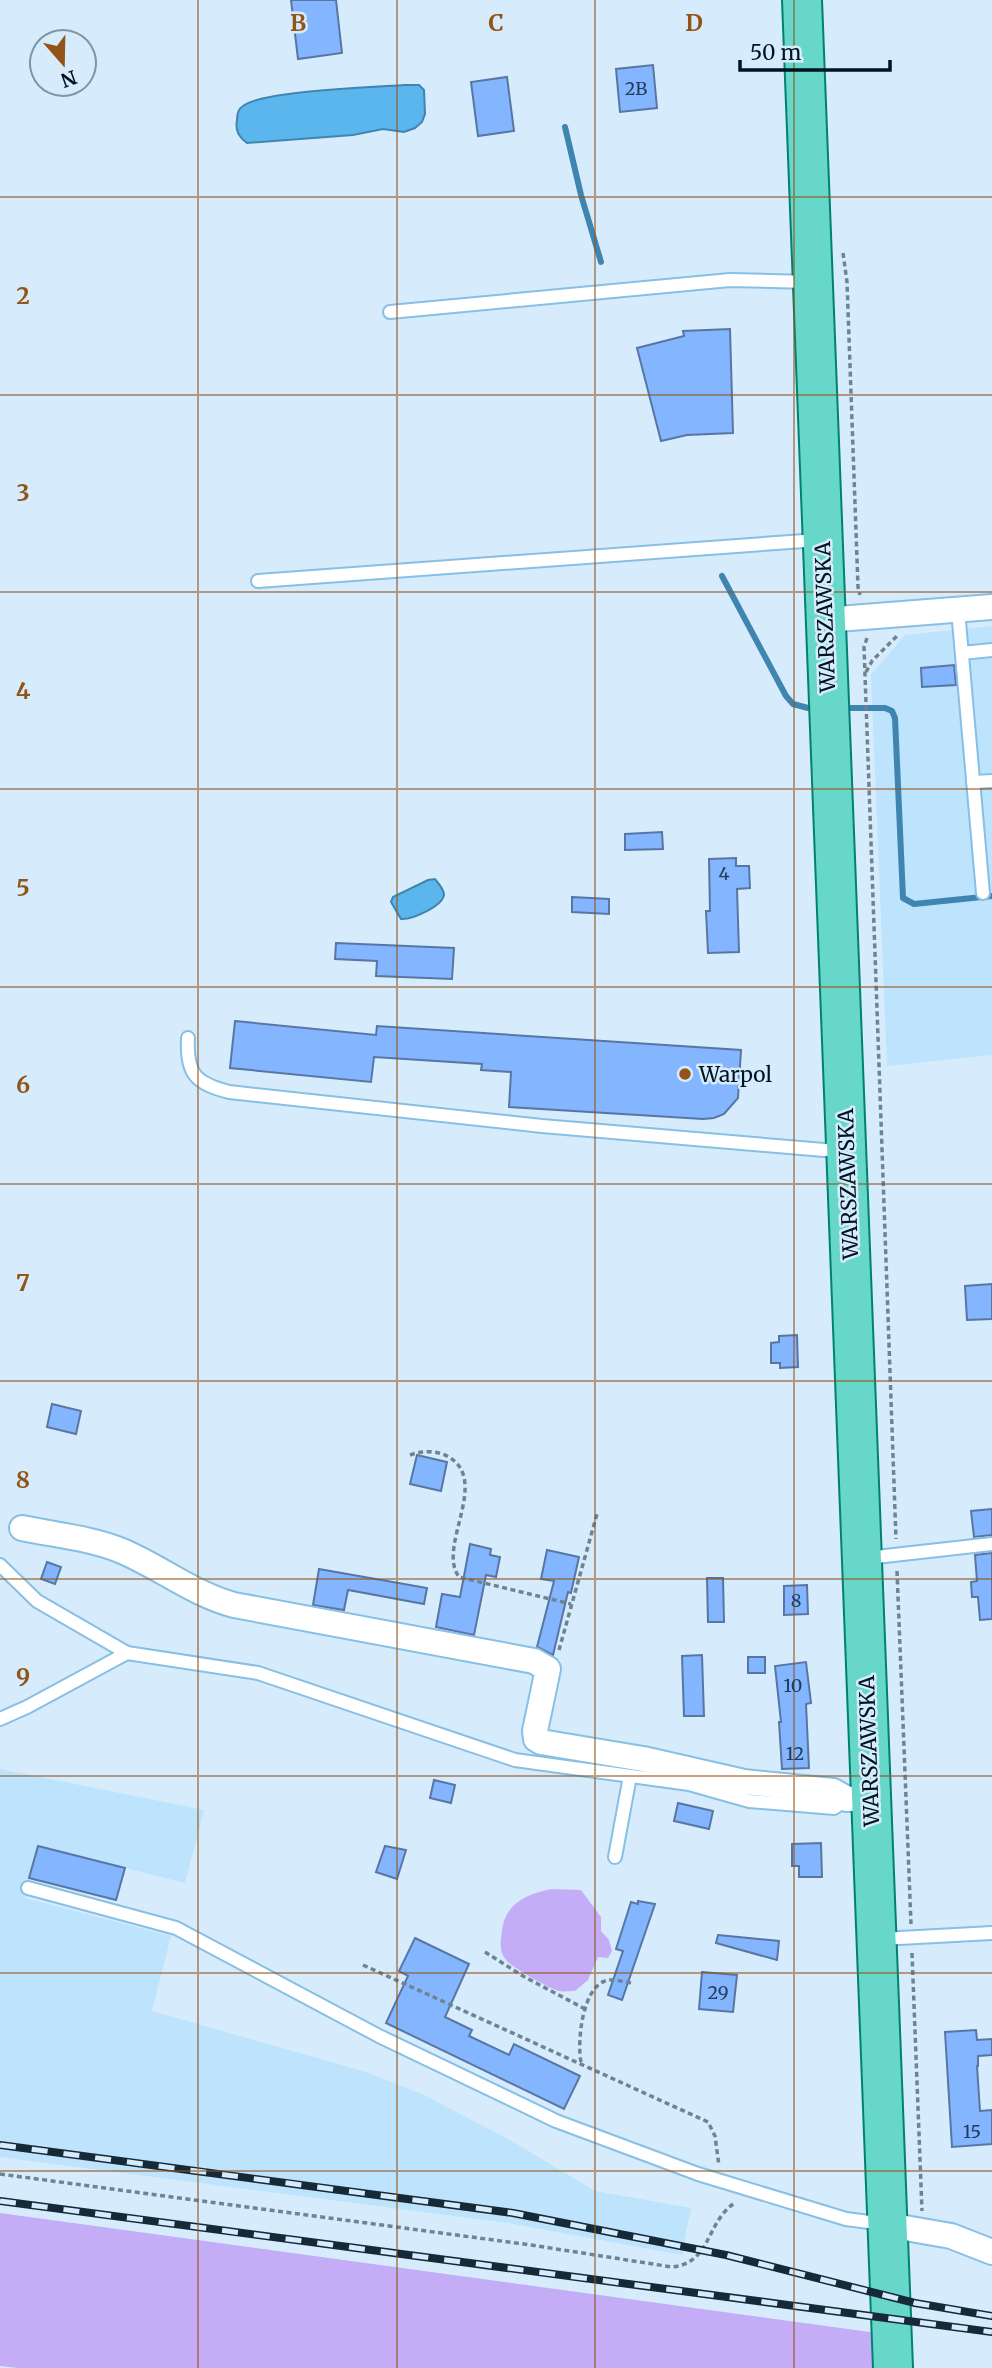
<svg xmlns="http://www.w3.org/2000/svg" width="992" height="2368" font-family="Merriweather,serif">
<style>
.built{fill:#bde3fd}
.green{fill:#c4adf6}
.water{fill:#5bb6ee;stroke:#4085b0;stroke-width:2}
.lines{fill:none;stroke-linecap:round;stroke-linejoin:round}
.stream{stroke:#4085b0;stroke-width:6}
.building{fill:#84b5ff;stroke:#5876a3;stroke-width:2}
.lane-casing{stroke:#87bfe5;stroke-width:16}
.street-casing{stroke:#87bfe5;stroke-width:28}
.primary-casing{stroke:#008175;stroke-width:42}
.path{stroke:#6f8492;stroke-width:3.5;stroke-dasharray:5 3.5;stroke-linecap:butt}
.lane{stroke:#fff;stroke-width:12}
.street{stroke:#fff;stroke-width:24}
.primary{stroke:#66d7c8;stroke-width:38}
.rail-casing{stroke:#162937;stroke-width:8}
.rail{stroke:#d6ecfc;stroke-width:5;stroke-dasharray:16;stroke-linecap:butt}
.grid{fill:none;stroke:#925419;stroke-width:2;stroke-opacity:0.55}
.poi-dot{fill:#925419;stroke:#d6ecfc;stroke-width:2.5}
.labels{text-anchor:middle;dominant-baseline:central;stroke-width:5;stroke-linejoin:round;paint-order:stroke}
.number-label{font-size:18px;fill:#213c58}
.street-label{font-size:21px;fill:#001320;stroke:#d6ecfc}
.poi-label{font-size:21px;fill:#001320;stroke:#d6ecfc;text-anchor:start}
.grid-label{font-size:23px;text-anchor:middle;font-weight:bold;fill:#925419;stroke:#d6ecfc;stroke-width:5;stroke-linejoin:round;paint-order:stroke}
</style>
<rect width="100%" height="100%" fill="#d6ecfc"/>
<!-- built -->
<g class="built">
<path d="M992 626V1055L887 1066 871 675 905 635Z"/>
<path d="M0 1769 204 1810 185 1883 38 1846 29 1878 25 1898 171 1936 152 2011 363 2071 422 2094 510 2140 595 2191 691 2208 682 2255 508 2223 0 2157Z"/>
</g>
<!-- green -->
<g class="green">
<path d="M552 1889 581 1890 601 1917V1931L609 1940 612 1951 608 1958 598 1957 588 1980 575 1991C570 1991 564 1992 559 1991 550 1989 512 1967 507 1961 498 1951 501 1942 502 1930 505 1903 529 1893 552 1889Z"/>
<path d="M0 2213 877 2333 878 2368H18L0 2366Z"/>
</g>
<!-- water -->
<g class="water">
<path d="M404 85H419L424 90 425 114 422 122 415 128 404 132 383 129 353 135 247 143C239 137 235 131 237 120 237 114 238 109 243 106 261 91 375 87 404 85Z"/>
<path d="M435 879C438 883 443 888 444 894 444 906 411 920 401 919L391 902 393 897 428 880Z"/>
</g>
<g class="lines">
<!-- stream -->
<g class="stream">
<path d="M565 127 581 195 601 262"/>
<path d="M722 576 786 696 793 704 808 708"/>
<path d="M850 708H885L892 711 895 718 903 898 914 904 992 896"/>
</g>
</g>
<!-- building -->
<g class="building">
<path d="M291 0H336L342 53 298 59Z"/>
<path d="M653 65 657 108 620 112 616 69Z"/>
<path d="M507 77 514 131 478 136 471 82Z"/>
<path d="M730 329 733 433 687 435 661 441 637 348 684 336 683 331Z"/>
<path d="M954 665 956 685 922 687 921 668Z"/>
<path d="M662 832 663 849 625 850V834Z"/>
<path d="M736 858V866H749L750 888 737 889 739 952 708 953 706 911H710L709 859Z"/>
<path d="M572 897 609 899V914L572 912Z"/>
<path d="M336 943 454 948 452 979 376 976 377 961 335 959Z"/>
<path d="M235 1021 376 1035 377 1026 741 1050 738 1098 724 1114 714 1118 703 1119 509 1107 511 1072 481 1070 482 1064 374 1057 371 1082 230 1068Z"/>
<path d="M992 1284V1319L967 1320 965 1286Z"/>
<path d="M797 1335 798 1367 780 1368V1363H771V1343L779 1342V1336Z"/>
<path d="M52 1404 81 1411 76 1434 47 1427Z"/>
<path d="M417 1455 447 1462 441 1491 410 1484Z"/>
<path d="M992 1509V1535L974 1537 971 1511Z"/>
<path d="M470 1544 491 1549 490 1555 500 1557 496 1577 486 1575 474 1635 436 1627 442 1594 460 1597Z"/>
<path d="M547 1550 579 1557 571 1593 568 1592 553 1655 537 1647 554 1581 541 1579Z"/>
<path d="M992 1553V1619L980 1620 978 1597H972L971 1582 977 1581 975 1555Z"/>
<path d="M47 1562 61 1567 55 1584 41 1579Z"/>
<path d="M319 1569 427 1588 424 1604 348 1590 344 1610 313 1605Z"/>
<path d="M707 1578H723L724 1622H708Z"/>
<path d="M807 1585 808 1614 784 1615V1586Z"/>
<path d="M702 1655 704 1716H684L682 1656Z"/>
<rect x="748" y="1657" width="17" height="16"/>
<path d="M806 1662 811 1703 806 1704 809 1768 782 1769 779 1722H781L775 1666Z"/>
<path d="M434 1780 455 1785 451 1803 430 1798Z"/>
<path d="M678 1803 713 1811 709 1829 674 1821Z"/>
<path d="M821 1843 822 1877H799V1866H792V1844Z"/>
<path d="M38 1846 125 1868 116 1900 29 1878Z"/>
<path d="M385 1846 406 1850 397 1879 376 1872Z"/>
<path d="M638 1901 655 1904 622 2000 608 1995 623 1951 616 1949 631 1902 638 1904Z"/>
<path d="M718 1935 779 1941 777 1960 716 1943Z"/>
<path d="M415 1938 469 1964 445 2017 472 2030 469 2036 509 2055 514 2044 580 2076 564 2109 386 2023 408 1976 399 1971Z"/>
<path d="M702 1972 737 1975 733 2012 699 2009Z"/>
<path d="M976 2030 977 2040 992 2039V2055L978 2056V2066H977L980 2111 992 2110V2144L952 2147 945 2032Z"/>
</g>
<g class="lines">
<!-- lane casing -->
<g class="lane-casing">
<g id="lane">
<path d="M390 312 730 280 808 282"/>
<path d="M258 581 818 540"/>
<path d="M958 610 983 893"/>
<path d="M962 653 992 650"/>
<path d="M973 782 992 781"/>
<path d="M188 1038C186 1075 196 1083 229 1092L542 1126 824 1150 843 1149"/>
<path d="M867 1558 992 1544"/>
<path d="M0 1565 37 1601 127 1653 258 1673 515 1760 689 1784 749 1801 834 1808 847 1799"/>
<path d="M0 1719 27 1707 127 1653"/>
<path d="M615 1857 630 1776"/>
<path d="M28 1888 176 1928 379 2036 556 2121 698 2174 846 2219 884 2224"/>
<path d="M881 1939 992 1933"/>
</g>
</g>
<!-- street casing -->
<g class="street-casing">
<g id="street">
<path d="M825 620 992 607"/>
<path d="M22 1528C55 1535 91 1538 122 1551 160 1567 193 1594 234 1605L534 1661 548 1669 535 1731 536 1739 541 1742 643 1759 744 1782 833 1791 847 1799 871 1798"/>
<path d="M888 2225 951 2236 992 2252"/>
</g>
</g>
<!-- primary casing -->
<g class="primary-casing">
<path id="primary" d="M802 0 893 2368"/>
</g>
<!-- path -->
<g class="path">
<path d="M843 253 847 282 858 587 860 595"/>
<path d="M867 638 864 647 896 1539"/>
<path d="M866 672 872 661 897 636"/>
<path d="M410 1455C421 1451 436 1450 447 1456 492 1480 436 1546 459 1577L571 1604"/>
<path d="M897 1571 911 1924"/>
<path d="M559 1650 597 1514"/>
<path d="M485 1952 523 1976 585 2009"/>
<path d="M912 1953 922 2211"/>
<path d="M363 1965 708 2122 715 2136 719 2166"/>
<path d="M581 2062C577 2042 582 1989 605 1981 613 1978 623 1982 632 1983"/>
<path d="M0 2174 531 2245 672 2267C712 2263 705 2222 736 2202"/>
</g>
<!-- lane -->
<use href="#lane" class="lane"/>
<!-- street -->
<use href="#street" class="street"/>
<!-- primary -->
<use href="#primary" class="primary"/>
<!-- rail casing -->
<g class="rail-casing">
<g id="rail">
<path d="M0 2145 513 2213 726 2255 915 2303 992 2316"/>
<path d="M0 2201 992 2332"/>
</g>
</g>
<!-- rail -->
<use href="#rail" class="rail"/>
</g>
<!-- grid -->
<path class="grid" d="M198 0V2368M397 0V2368M595 0V2368M794 0V2368M0 197H992M0 395H992M0 592H992M0 789H992M0 987H992M0 1184H992M0 1381H992M0 1579H992M0 1776H992M0 1973H992M0 2171H992"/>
<!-- markers -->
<circle class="poi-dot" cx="685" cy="1074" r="7"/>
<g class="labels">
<!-- number labels -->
<g class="number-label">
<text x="636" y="88">2B</text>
<text x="724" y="873">4</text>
<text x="796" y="1600">8</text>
<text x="793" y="1685">10</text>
<text x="795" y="1753">12</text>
<text x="718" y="1992">29</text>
<text x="972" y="2131">15</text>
</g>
<!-- street labels -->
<g class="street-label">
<text transform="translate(825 617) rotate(-92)">WARSZAWSKA</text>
<text transform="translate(848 1184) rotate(-92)">WARSZAWSKA</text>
<text transform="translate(869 1751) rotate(-92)">WARSZAWSKA</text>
</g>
<!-- poi labels -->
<g class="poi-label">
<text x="699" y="1074">Warpol</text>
</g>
</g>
<g class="grid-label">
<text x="298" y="31">B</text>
<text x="496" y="31">C</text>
<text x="694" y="31">D</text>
<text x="23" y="304">2</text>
<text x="23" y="501">3</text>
<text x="23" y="699">4</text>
<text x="23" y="896">5</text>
<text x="23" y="1093">6</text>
<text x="23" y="1291">7</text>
<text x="23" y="1488">8</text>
<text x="23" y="1685">9</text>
</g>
<!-- north arrow -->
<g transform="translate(63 63) rotate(160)"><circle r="33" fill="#d6ecfc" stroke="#8095a4" stroke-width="2"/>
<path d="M0-5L12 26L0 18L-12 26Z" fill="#925419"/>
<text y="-10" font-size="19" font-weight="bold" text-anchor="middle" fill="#001320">N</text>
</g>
<!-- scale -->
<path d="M740 60v10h150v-10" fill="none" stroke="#001320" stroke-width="3.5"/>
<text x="750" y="60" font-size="21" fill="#001320" stroke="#d6ecfc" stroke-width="5" paint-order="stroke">50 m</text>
</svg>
